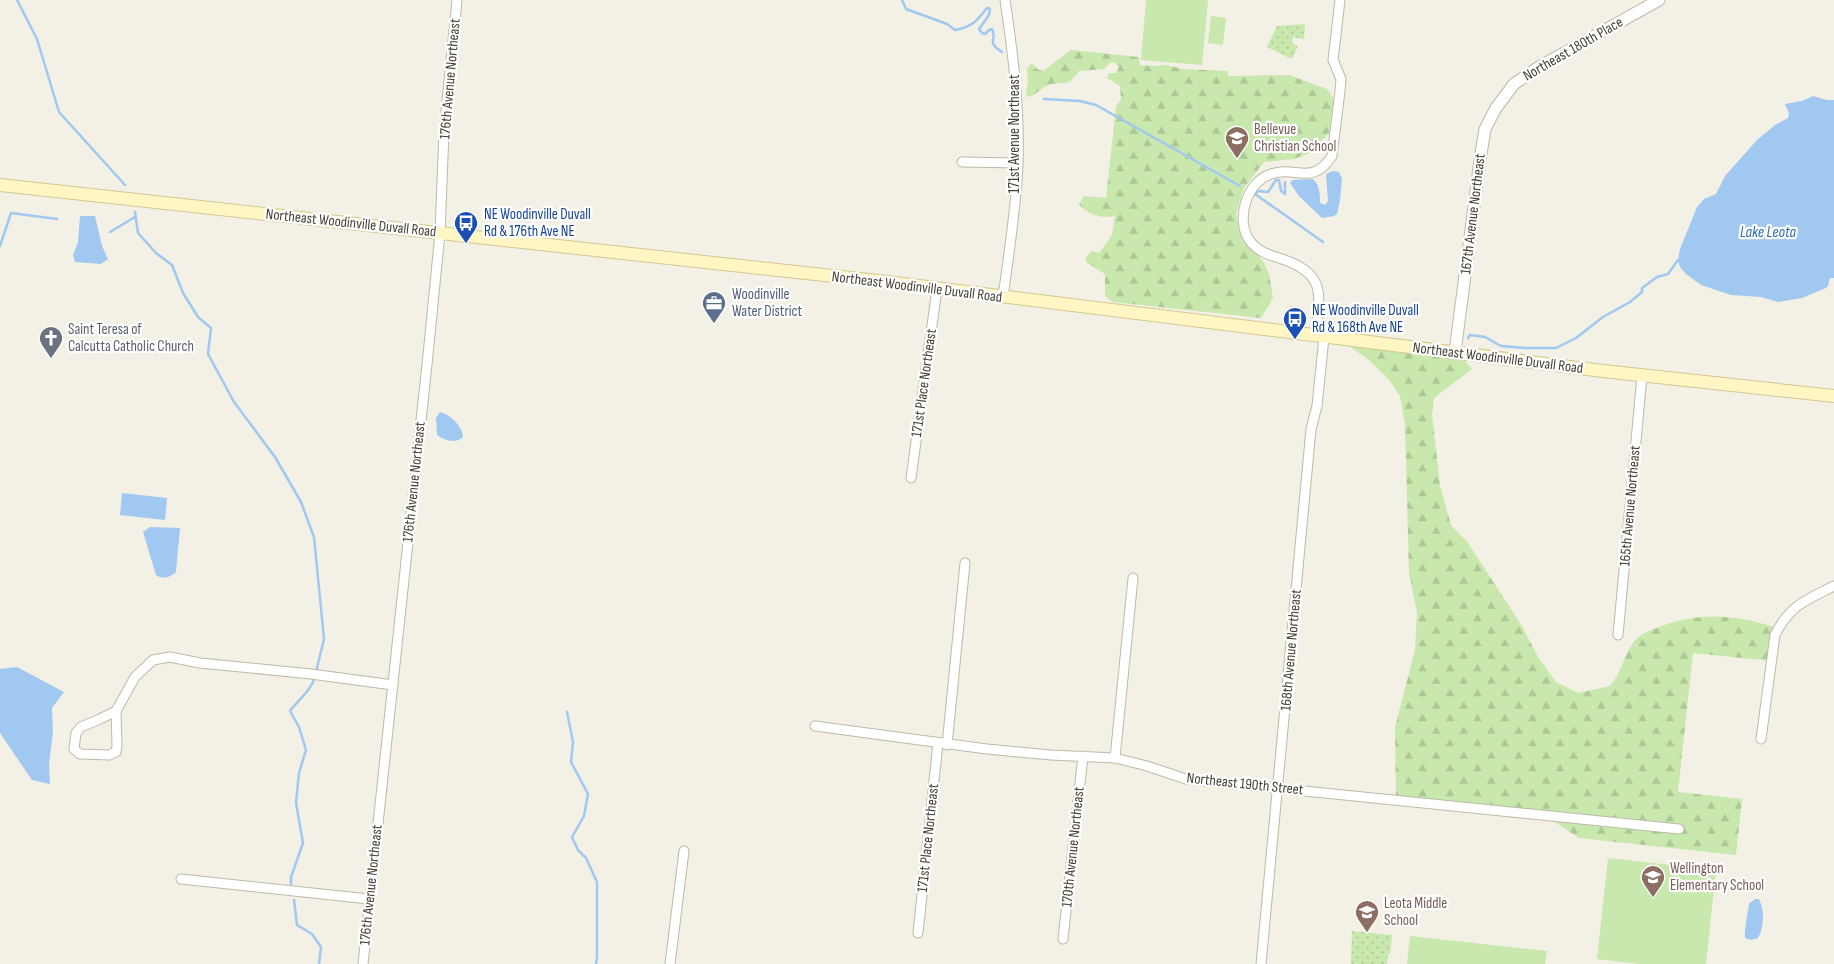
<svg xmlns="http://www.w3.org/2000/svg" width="1834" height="964" font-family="'Sofia Sans Condensed',sans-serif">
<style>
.grass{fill:#c8e8ad}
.forest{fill:url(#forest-firs)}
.park{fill:url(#park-dots)}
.water{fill:#a0c8f1}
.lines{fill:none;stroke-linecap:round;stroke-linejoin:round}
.stream{stroke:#a0c8f1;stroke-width:2.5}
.minor-casing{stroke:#beb9a8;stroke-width:11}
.tertiary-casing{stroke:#beb9a8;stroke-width:13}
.secondary-casing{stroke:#d4c894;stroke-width:14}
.minor{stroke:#fff;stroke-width:9}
.tertiary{stroke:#fff;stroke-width:11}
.secondary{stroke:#fff6c3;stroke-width:12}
.labels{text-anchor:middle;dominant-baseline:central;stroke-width:4.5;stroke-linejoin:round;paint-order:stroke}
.street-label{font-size:15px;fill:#454035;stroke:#fff}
.education-label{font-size:15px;fill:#785e54;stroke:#fff;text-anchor:start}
.transit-label{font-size:15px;fill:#164399;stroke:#fff;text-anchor:start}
.service-label{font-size:15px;fill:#4e5e75;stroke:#fff;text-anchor:start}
.worship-label{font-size:15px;fill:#5b616d;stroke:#fff;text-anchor:start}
.water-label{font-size:16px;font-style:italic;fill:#2c6db3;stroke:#fff}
</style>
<defs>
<pattern id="forest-firs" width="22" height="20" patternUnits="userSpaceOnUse" patternTransform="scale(1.25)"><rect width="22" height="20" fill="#c8e8ad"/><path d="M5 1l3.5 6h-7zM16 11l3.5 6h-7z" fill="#adc895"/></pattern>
<pattern id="park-dots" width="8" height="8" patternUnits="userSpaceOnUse" patternTransform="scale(1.25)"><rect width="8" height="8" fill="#c8e8ad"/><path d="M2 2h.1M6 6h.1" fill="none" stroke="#adc895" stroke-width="1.8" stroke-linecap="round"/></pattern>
</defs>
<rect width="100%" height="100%" fill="#f3f0e5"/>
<!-- grass -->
<g class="grass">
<path d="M1146 0H1208L1202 65 1141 60Z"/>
<path d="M1211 16 1226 18 1223 45 1208 43Z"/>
<path d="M1608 858 1716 870 1706 964H1640L1597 959Z"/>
<path d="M1410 936 1547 951 1545 964H1407Z"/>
</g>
<!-- forest -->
<g class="forest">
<path d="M1071 50 1139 57 1140 65 1154 66 1167 65 1183 69 1227 71 1229 76 1289 75 1327 89 1334 99 1329 133 1310 153 1294 159 1264 162 1244 188 1236 214 1241 237 1263 261 1269 274 1273 298 1261 318 1113 302 1105 296V274L1086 262V257L1092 251 1099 253 1112 235 1115 216C1101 219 1090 215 1079 205L1084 196 1106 198 1116 107 1121 99 1120 86 1107 78 1109 73H1116L1119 67 1114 62 1110 63 1104 69 1079 71C1067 89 1065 80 1049 85 1041 87 1037 95 1028 97L1026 93 1028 82 1027 69 1032 63 1037 69 1043 71Z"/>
<path d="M1346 344 1462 358 1472 369 1434 398 1432 414 1440 486 1451 525 1468 543 1522 626 1538 657 1556 682 1578 693 1610 686C1621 673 1624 656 1633 643 1640 634 1648 631 1659 627 1701 611 1735 615 1778 628L1772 661 1693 653 1678 792 1742 799 1736 855 1579 838 1546 816 1396 797 1395 727 1415 650 1417 613 1409 572 1405 424 1400 396 1389 380 1369 360Z"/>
</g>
<!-- park -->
<g class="park">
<path d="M1305 24 1304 39 1293 37 1292 43 1298 46 1292 59 1267 47 1277 26Z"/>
<path d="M1352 931 1392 935 1390 954H1388L1387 964H1351Z"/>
</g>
<!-- water -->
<g class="water">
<path d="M1813 96 1827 100H1834V278H1830L1828 286 1826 288 1802 298 1778 302 1761 297 1731 295 1701 285 1686 274 1680 267 1678 260 1680 249 1697 207 1704 199 1716 194 1725 176 1757 140 1775 125 1788 118 1789 113 1785 104 1802 101Z"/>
<path d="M1333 171 1339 172 1342 179 1340 200 1337 214 1334 216 1322 218 1299 196 1290 183 1293 180 1313 179C1320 185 1320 195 1320 203L1325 205 1328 201 1326 174Z"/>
<path d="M80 216H95L102 246 108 259 101 264 75 262 73 255 78 242Z"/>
<path d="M440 412C450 414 462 426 463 437 456 444 445 441 437 435L436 418Z"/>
<path d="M122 493 167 498 165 520 120 515Z"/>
<path d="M150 527 180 528 176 572C170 577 164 580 156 575L143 532Z"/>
<path d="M17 667 64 692 52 708 53 732 49 764 50 784 32 780 0 733V669Z"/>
<path d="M1755 899H1759C1765 911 1764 927 1758 938L1751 940 1745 938C1744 931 1748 912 1749 904Z"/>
</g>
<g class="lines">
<!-- stream -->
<g class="stream">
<path d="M17 0 37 39 59 112 125 185"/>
<path d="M902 0 906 9 947 24 955 30C972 27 977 21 987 8L990 9 989 15 979 29 982 33 985 34 989 30 992 29C998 41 985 41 1002 52"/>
<path d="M1044 99 1080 101 1096 105 1240 186"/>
<path d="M1285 182V194L1281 191 1279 180H1276L1268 192 1258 191 1255 194 1323 242"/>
<path d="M135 212 138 233 156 253 172 265 183 293 198 317 211 328 208 354 234 402 275 457 301 502 314 537 324 639 316 672"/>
<path d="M110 232 135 217"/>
<path d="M0 246 11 213 57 219"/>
<path d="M1468 338 1470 335 1485 337 1501 346 1525 348H1556L1576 338 1603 317 1630 302 1642 292V288L1657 277 1668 274 1678 260"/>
<path d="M567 712 573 742 571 762 588 794 584 816 572 837 578 850 586 858 597 882V957L596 964"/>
<path d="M291 884V877L303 843 296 803 299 773 306 750 299 727 290 711C298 700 311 691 315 677"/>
<path d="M294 900 297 925 312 934 321 947 319 964"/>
</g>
<!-- minor casing -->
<g class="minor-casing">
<g id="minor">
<path d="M962 162 1018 163"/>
<path d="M1003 297C1009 253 1016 209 1018 164 1020 109 1013 54 1005 0"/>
<path d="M1315 335C1321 293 1326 273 1279 258 1269 255 1257 251 1250 241 1235 221 1246 182 1271 174 1295 165 1312 187 1332 156L1340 91 1341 79 1333 60 1340 0"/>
<path d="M911 478 937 289"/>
<path d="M1618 635 1642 376"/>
<path d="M116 711 100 719 81 727 76 733 74 749 80 754 109 755 116 752 117 746 116 711 135 677 153 660 170 657 200 663 311 674 393 685"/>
<path d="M815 726 987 749 1051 755 1115 758 1147 766 1186 779 1679 829"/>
<path d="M1761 739 1775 635C1790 605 1806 600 1834 586"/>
<path d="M947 745 965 563"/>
<path d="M1115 758 1133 578"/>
<path d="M181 879 369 899"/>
<path d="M918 933 938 743"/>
<path d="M1063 939 1083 756"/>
<path d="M363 964 428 355 440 233 444 131 457 0"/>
<path d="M670 964 684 851"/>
<path d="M1261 964 1311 429 1317 406 1324 337"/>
</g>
</g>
<!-- tertiary casing -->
<g class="tertiary-casing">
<path id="tertiary" d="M1455 352 1480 160 1485 129 1496 108 1514 84 1539 67 1659 0"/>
</g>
<!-- secondary casing -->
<g class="secondary-casing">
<path id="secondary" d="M0 185 879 281 1603 371 1834 396"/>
</g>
<!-- minor -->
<use href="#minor" class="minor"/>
<!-- tertiary -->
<use href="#tertiary" class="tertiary"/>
<!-- secondary -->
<use href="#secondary" class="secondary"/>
</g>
<!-- icons -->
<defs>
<g id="school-pin" transform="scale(1.25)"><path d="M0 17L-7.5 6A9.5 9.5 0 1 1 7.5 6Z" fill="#8d6e63" stroke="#fff"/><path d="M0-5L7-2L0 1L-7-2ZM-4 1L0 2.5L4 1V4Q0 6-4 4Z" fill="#fff"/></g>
<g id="bus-pin" transform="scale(1.25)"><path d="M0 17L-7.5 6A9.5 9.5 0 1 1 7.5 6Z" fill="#1a4fb4" stroke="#fff"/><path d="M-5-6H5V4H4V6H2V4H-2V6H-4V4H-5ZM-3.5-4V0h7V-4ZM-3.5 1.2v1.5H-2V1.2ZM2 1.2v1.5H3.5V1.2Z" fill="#fff"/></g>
<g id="office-pin" transform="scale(1.25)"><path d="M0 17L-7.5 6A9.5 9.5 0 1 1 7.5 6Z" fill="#5c6f8a" stroke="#fff"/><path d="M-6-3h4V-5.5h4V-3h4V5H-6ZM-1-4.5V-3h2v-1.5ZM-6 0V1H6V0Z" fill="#fff"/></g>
<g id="church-pin" transform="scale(1.25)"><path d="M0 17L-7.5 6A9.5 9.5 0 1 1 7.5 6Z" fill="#6b7280" stroke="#fff"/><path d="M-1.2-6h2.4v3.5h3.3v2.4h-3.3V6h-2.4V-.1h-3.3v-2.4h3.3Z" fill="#fff"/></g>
</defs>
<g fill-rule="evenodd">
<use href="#school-pin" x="1237" y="138"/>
<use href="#bus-pin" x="466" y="223"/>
<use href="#office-pin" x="714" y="303"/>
<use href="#bus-pin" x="1295" y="319"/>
<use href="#church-pin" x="51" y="338"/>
<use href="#school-pin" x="1653" y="877"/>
<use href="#school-pin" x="1367" y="912"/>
</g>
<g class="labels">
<!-- street labels -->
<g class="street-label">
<text transform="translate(1573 49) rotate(-30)">Northeast 180th Place</text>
<text transform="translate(450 79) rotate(-85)">176th Avenue Northeast</text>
<text transform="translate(1014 134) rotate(-90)">171st Avenue Northeast</text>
<text transform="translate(1473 214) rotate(-83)">167th Avenue Northeast</text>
<text transform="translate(351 223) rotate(6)">Northeast Woodinville Duvall Road</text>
<text transform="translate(917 287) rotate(7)">Northeast Woodinville Duvall Road</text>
<text transform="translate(1498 358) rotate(7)">Northeast Woodinville Duvall Road</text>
<text transform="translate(924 383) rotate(-82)">171st Place Northeast</text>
<text transform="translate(414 482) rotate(-84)">176th Avenue Northeast</text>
<text transform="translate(1630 506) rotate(-85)">165th Avenue Northeast</text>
<text transform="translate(1291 650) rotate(-85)">168th Avenue Northeast</text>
<text transform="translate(1245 784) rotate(6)">Northeast 190th Street</text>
<text transform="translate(928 838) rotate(-84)">171st Place Northeast</text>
<text transform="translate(1073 847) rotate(-84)">170th Avenue Northeast</text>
<text transform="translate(371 885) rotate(-84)">176th Avenue Northeast</text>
</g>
<!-- education labels -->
<g class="education-label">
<text x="1254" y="129">Bellevue<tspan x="1254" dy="17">Christian School</tspan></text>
<text x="1670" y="868">Wellington<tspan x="1670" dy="17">Elementary School</tspan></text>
<text x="1384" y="903">Leota Middle<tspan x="1384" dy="17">School</tspan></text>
</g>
<!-- transit labels -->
<g class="transit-label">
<text x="484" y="214">NE Woodinville Duvall<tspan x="484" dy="17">Rd &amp; 176th Ave NE</tspan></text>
<text x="1312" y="310">NE Woodinville Duvall<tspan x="1312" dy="17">Rd &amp; 168th Ave NE</tspan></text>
</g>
<!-- service labels -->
<g class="service-label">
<text x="732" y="294">Woodinville<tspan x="732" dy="17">Water District</tspan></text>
</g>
<!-- worship labels -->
<g class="worship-label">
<text x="68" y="329">Saint Teresa of<tspan x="68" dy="17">Calcutta Catholic Church</tspan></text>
</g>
<!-- water labels -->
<g class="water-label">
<text x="1768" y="232">Lake Leota</text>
</g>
</g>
</svg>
